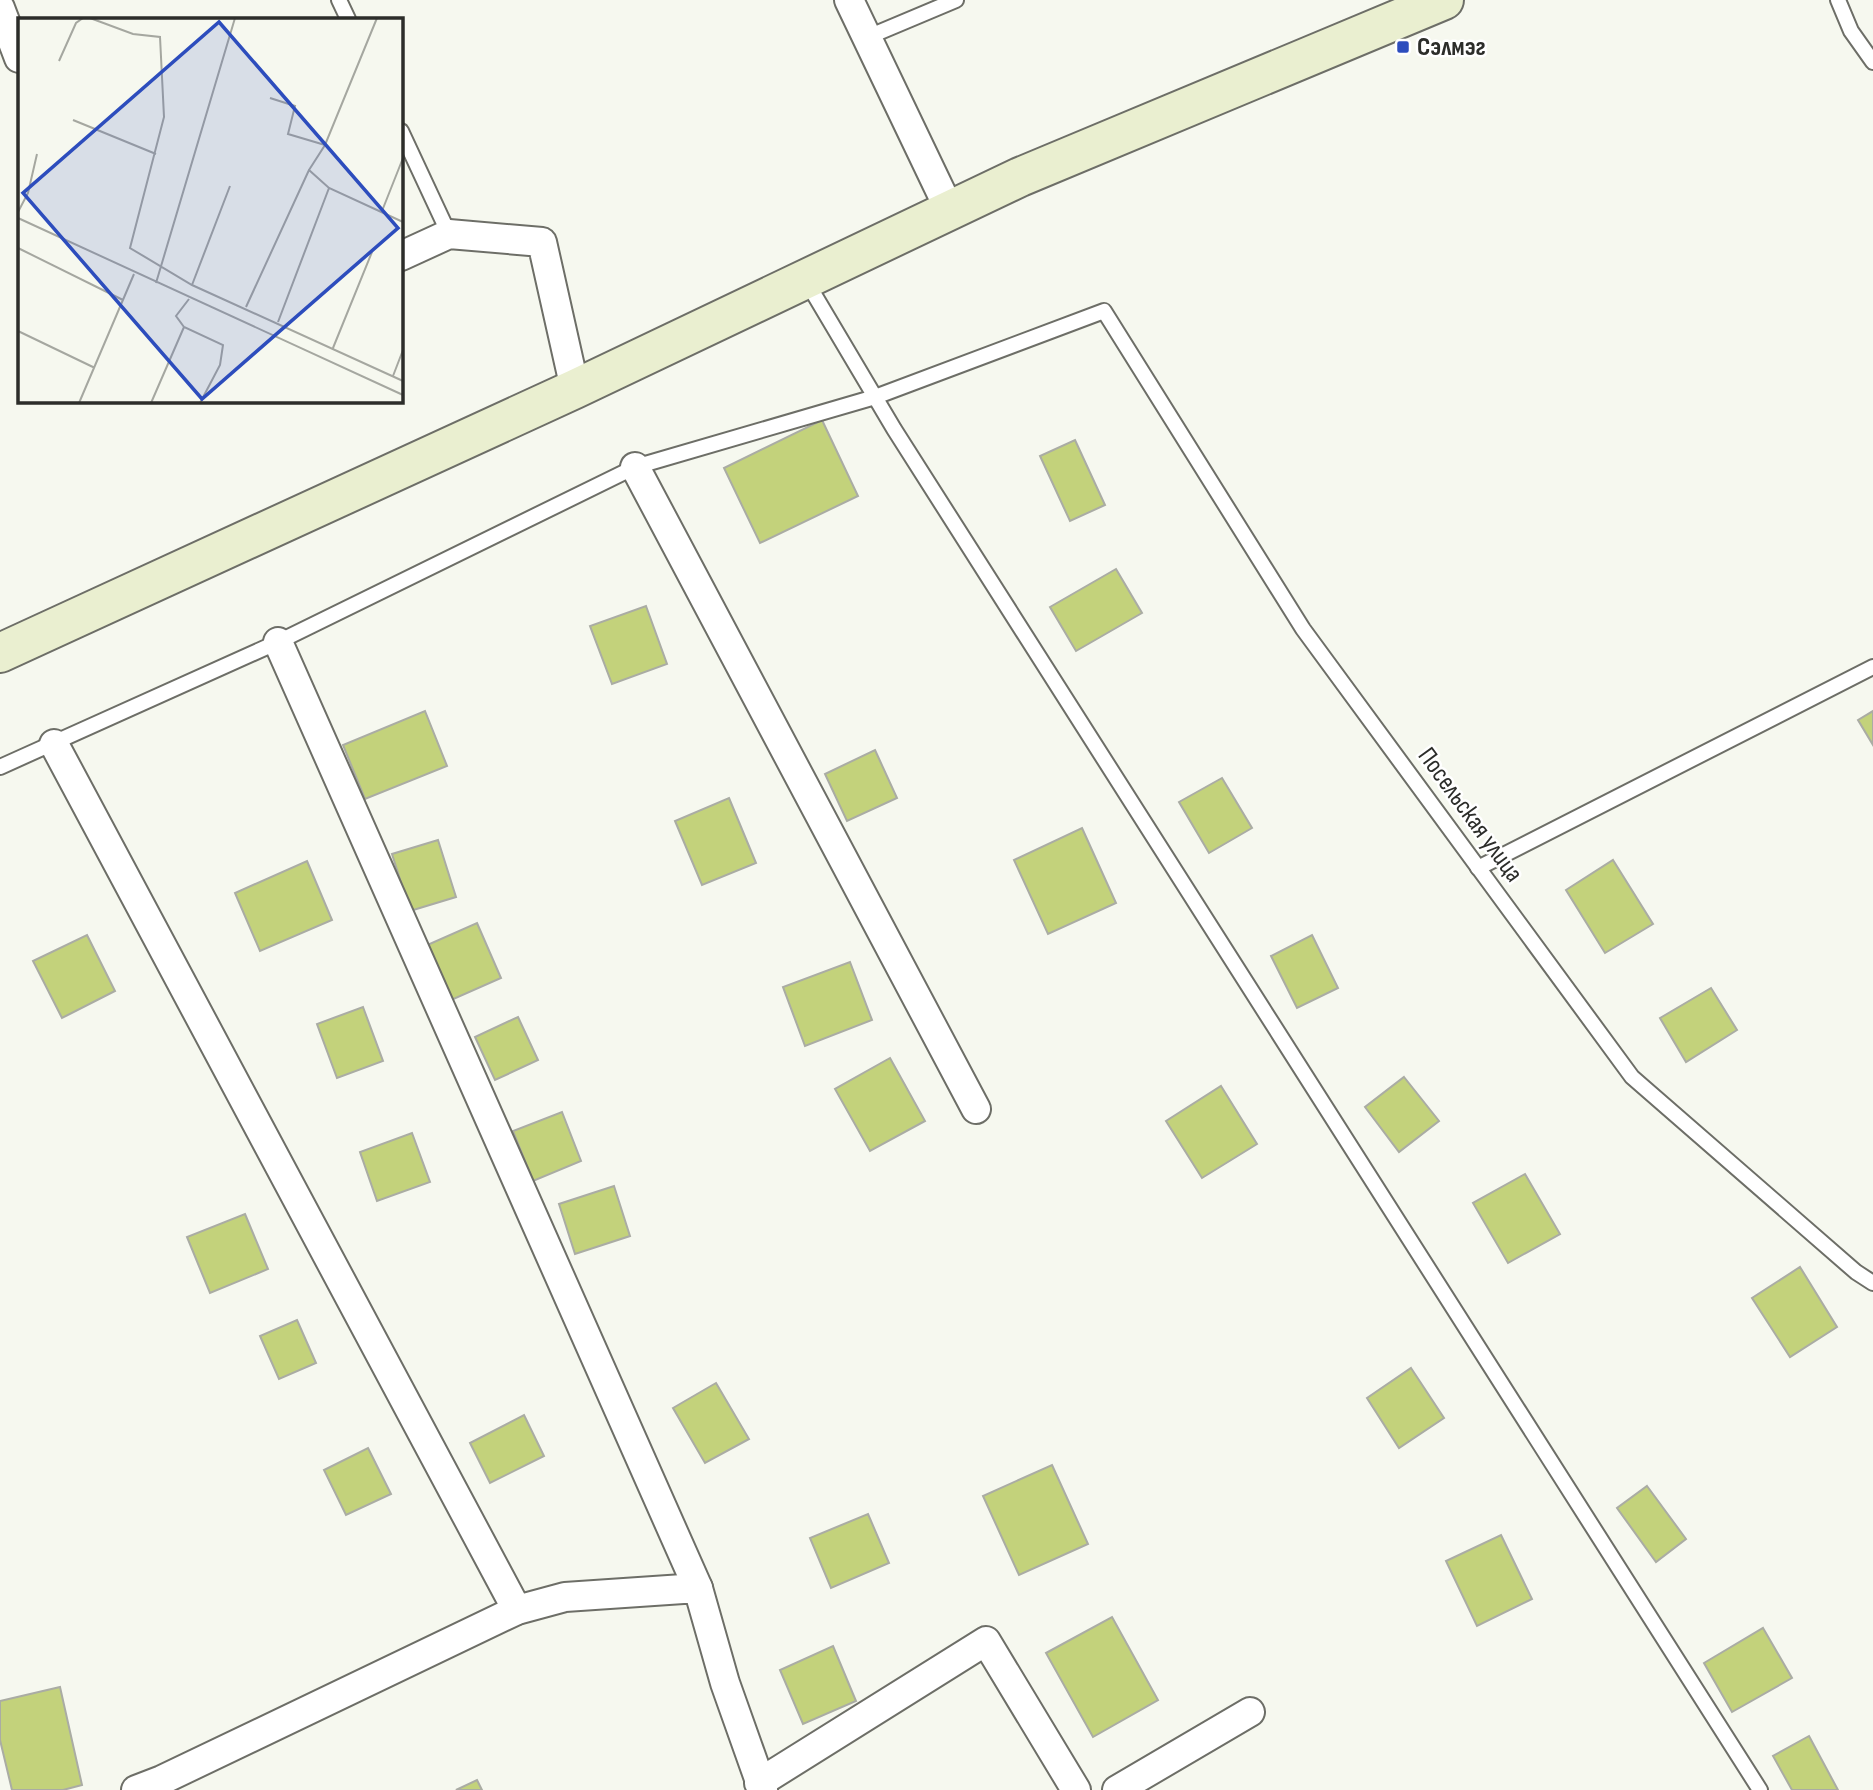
<svg xmlns="http://www.w3.org/2000/svg" width="1873" height="1790" font-family="'Sofia Sans Condensed',sans-serif">
<style>
.building{fill:#c3d27b;stroke:#aaaca4;stroke-width:2}
.lines{fill:none;stroke-linecap:round;stroke-linejoin:round}
.lane-casing{stroke:#6d6e67;stroke-width:18}
.street-casing{stroke:#6d6e67;stroke-width:32}
.secondary-casing{stroke:#6d6e67;stroke-width:42}
.lane{stroke:#fff;stroke-width:14}
.street{stroke:#fff;stroke-width:28}
.secondary{stroke:#eaefd0;stroke-width:38}
.poi-dot{fill:#2d4dbd;stroke:#fff;stroke-width:2.5}
.labels{text-anchor:middle;dominant-baseline:central;stroke-width:5;stroke-linejoin:round;paint-order:stroke}
.poi-label{font-size:26px;font-weight:bold;fill:#2c2d2a;stroke:#fff;text-anchor:start}
.street-label{font-size:26px;fill:#2c2d2a;stroke:#fff}
.inset-road{fill:none;stroke:#a5a7a0;stroke-width:2}
.view{fill:#2d4dbd;fill-opacity:0.15;stroke:#2d4dbd;stroke-width:3.5}
.inset-edge{fill:none;stroke:#2c2d2a;stroke-width:3.5}
</style>
<rect width="100%" height="100%" fill="#f6f8ef"/>
<!-- building -->
<g class="building">
<path d="M822 420 858 496 760 543 724 468Z"/>
<path d="M1075 440 1105 505 1070 521 1040 456Z"/>
<path d="M1116 569 1142 613 1076 651 1050 607Z"/>
<path d="M646 606 667 664 612 684 590 626Z"/>
<path d="M425 711 447 766 365 799 343 745Z"/>
<path d="M1873 711V745L1858 720Z"/>
<path d="M875 750 897 798 847 821 825 774Z"/>
<path d="M1222 778 1252 828 1209 853 1179 802Z"/>
<path d="M729 798 756 863 702 885 675 821Z"/>
<path d="M1082 828 1116 903 1048 934 1014 860Z"/>
<path d="M438 840 456 897 410 911 392 854Z"/>
<path d="M1613 860 1653 924 1605 953 1566 890Z"/>
<path d="M307 861 332 920 260 951 235 893Z"/>
<path d="M477 923 501 978 449 1001 425 946Z"/>
<path d="M87 935 115 991 62 1018 33 961Z"/>
<path d="M1312 935 1338 988 1297 1008 1271 956Z"/>
<path d="M850 962 872 1020 805 1046 783 987Z"/>
<path d="M1711 988 1737 1030 1686 1062 1660 1018Z"/>
<path d="M363 1007 383 1061 337 1078 317 1024Z"/>
<path d="M518 1017 538 1060 495 1080 475 1037Z"/>
<path d="M890 1058 925 1121 870 1151 835 1089Z"/>
<path d="M1404 1077 1439 1121 1399 1152 1365 1107Z"/>
<path d="M1221 1086 1257 1144 1202 1178 1166 1121Z"/>
<path d="M562 1112 581 1161 533 1181 513 1131Z"/>
<path d="M412 1133 430 1182 377 1201 360 1152Z"/>
<path d="M1525 1174 1560 1234 1508 1263 1473 1203Z"/>
<path d="M614 1186 630 1236 575 1254 559 1204Z"/>
<path d="M245 1214 268 1269 210 1293 187 1237Z"/>
<path d="M1800 1267 1837 1327 1790 1357 1752 1298Z"/>
<path d="M297 1320 316 1363 279 1379 260 1336Z"/>
<path d="M1411 1368 1444 1418 1399 1448 1367 1398Z"/>
<path d="M716 1383 749 1439 705 1463 673 1408Z"/>
<path d="M524 1415 544 1456 490 1483 470 1443Z"/>
<path d="M368 1448 391 1494 346 1515 324 1470Z"/>
<path d="M1052 1465 1088 1544 1019 1575 983 1496Z"/>
<path d="M1647 1486 1686 1539 1656 1562 1617 1508Z"/>
<path d="M868 1514 889 1563 831 1588 810 1538Z"/>
<path d="M1501 1535 1532 1599 1477 1626 1446 1561Z"/>
<path d="M1112 1617 1158 1700 1093 1737 1046 1653Z"/>
<path d="M1763 1628 1792 1678 1732 1712 1704 1663Z"/>
<path d="M833 1646 856 1701 803 1724 780 1670Z"/>
<path d="M60 1687 82 1785 63 1790H12L0 1740V1701Z"/>
<path d="M1809 1736 1838 1790H1792L1773 1756Z"/>
<path d="M477 1780 482 1790H456Z"/>
</g>
<g class="lines">
<!-- lane casing -->
<g class="lane-casing">
<g id="lane">
<path d="M339 0 348 19"/>
<path d="M1838 0 1851 31 1873 62"/>
<path d="M868 37 956 0"/>
<path d="M401 131 449 234"/>
<path d="M805 279 894 429 1760 1790"/>
<path d="M0 767 278 642 635 467 875 397 1104 311 1303 629 1632 1077 1856 1272 1873 1283"/>
<path d="M1478 868 1873 667"/>
</g>
</g>
<!-- street casing -->
<g class="street-casing">
<g id="street">
<path d="M849 0 950 211"/>
<path d="M0 8 19 58"/>
<path d="M401 256 449 234 542 242 575 389"/>
<path d="M635 467 976 1109"/>
<path d="M278 642 698 1588"/>
<path d="M54 744 517 1610"/>
<path d="M759 1783 986 1641 1076 1790"/>
<path d="M136 1790 162 1780 517 1610 565 1597 698 1588 725 1683 763 1790"/>
<path d="M1117 1790 1250 1712"/>
</g>
</g>
<!-- secondary casing -->
<g class="secondary-casing">
<path id="secondary" d="M0 653 575 389 1020 177 1444 0"/>
</g>
<!-- lane -->
<use href="#lane" class="lane"/>
<!-- street -->
<use href="#street" class="street"/>
<!-- secondary -->
<use href="#secondary" class="secondary"/>
</g>
<!-- markers -->
<rect class="poi-dot" x="1396" y="40" width="14" height="14" rx="3.5"/>
<g class="labels">
<!-- poi labels -->
<g class="poi-label">
<text x="1417" y="47">Сэлмэг</text>
</g>
<!-- street labels -->
<g class="street-label">
<text transform="translate(1470 815) rotate(54)">Посельская улица</text>
</g>
</g>
<!-- overview -->
<g transform="translate(18 18)">
<rect width="385" height="385" fill="#f6f8ef"/>
<path class="inset-road" d="M72 0 115 16 142 19 146 99 112 230 174 267 385 363M359 0 307 127 291 152 311 170 385 204M41 43 58 5 65 0M252 80 277 88 270 116 307 127M55 102 138 136M364 193 385 140M0 194 10 175 19 136M0 200 385 377M0 230 105 282M138 265 217 0M174 267 212 168M171 281 158 298 166 309 205 327 202 347 182 385M228 289 291 152M260 304 311 170M0 313 77 350M315 330 354 234M375 358 385 332M61 385 116 256M133 385 166 309"/>
<path class="view" d="M201 4 380 210 184 381 5 175Z"/>
<rect width="385" height="385" class="inset-edge"/>
</g>
</svg>
